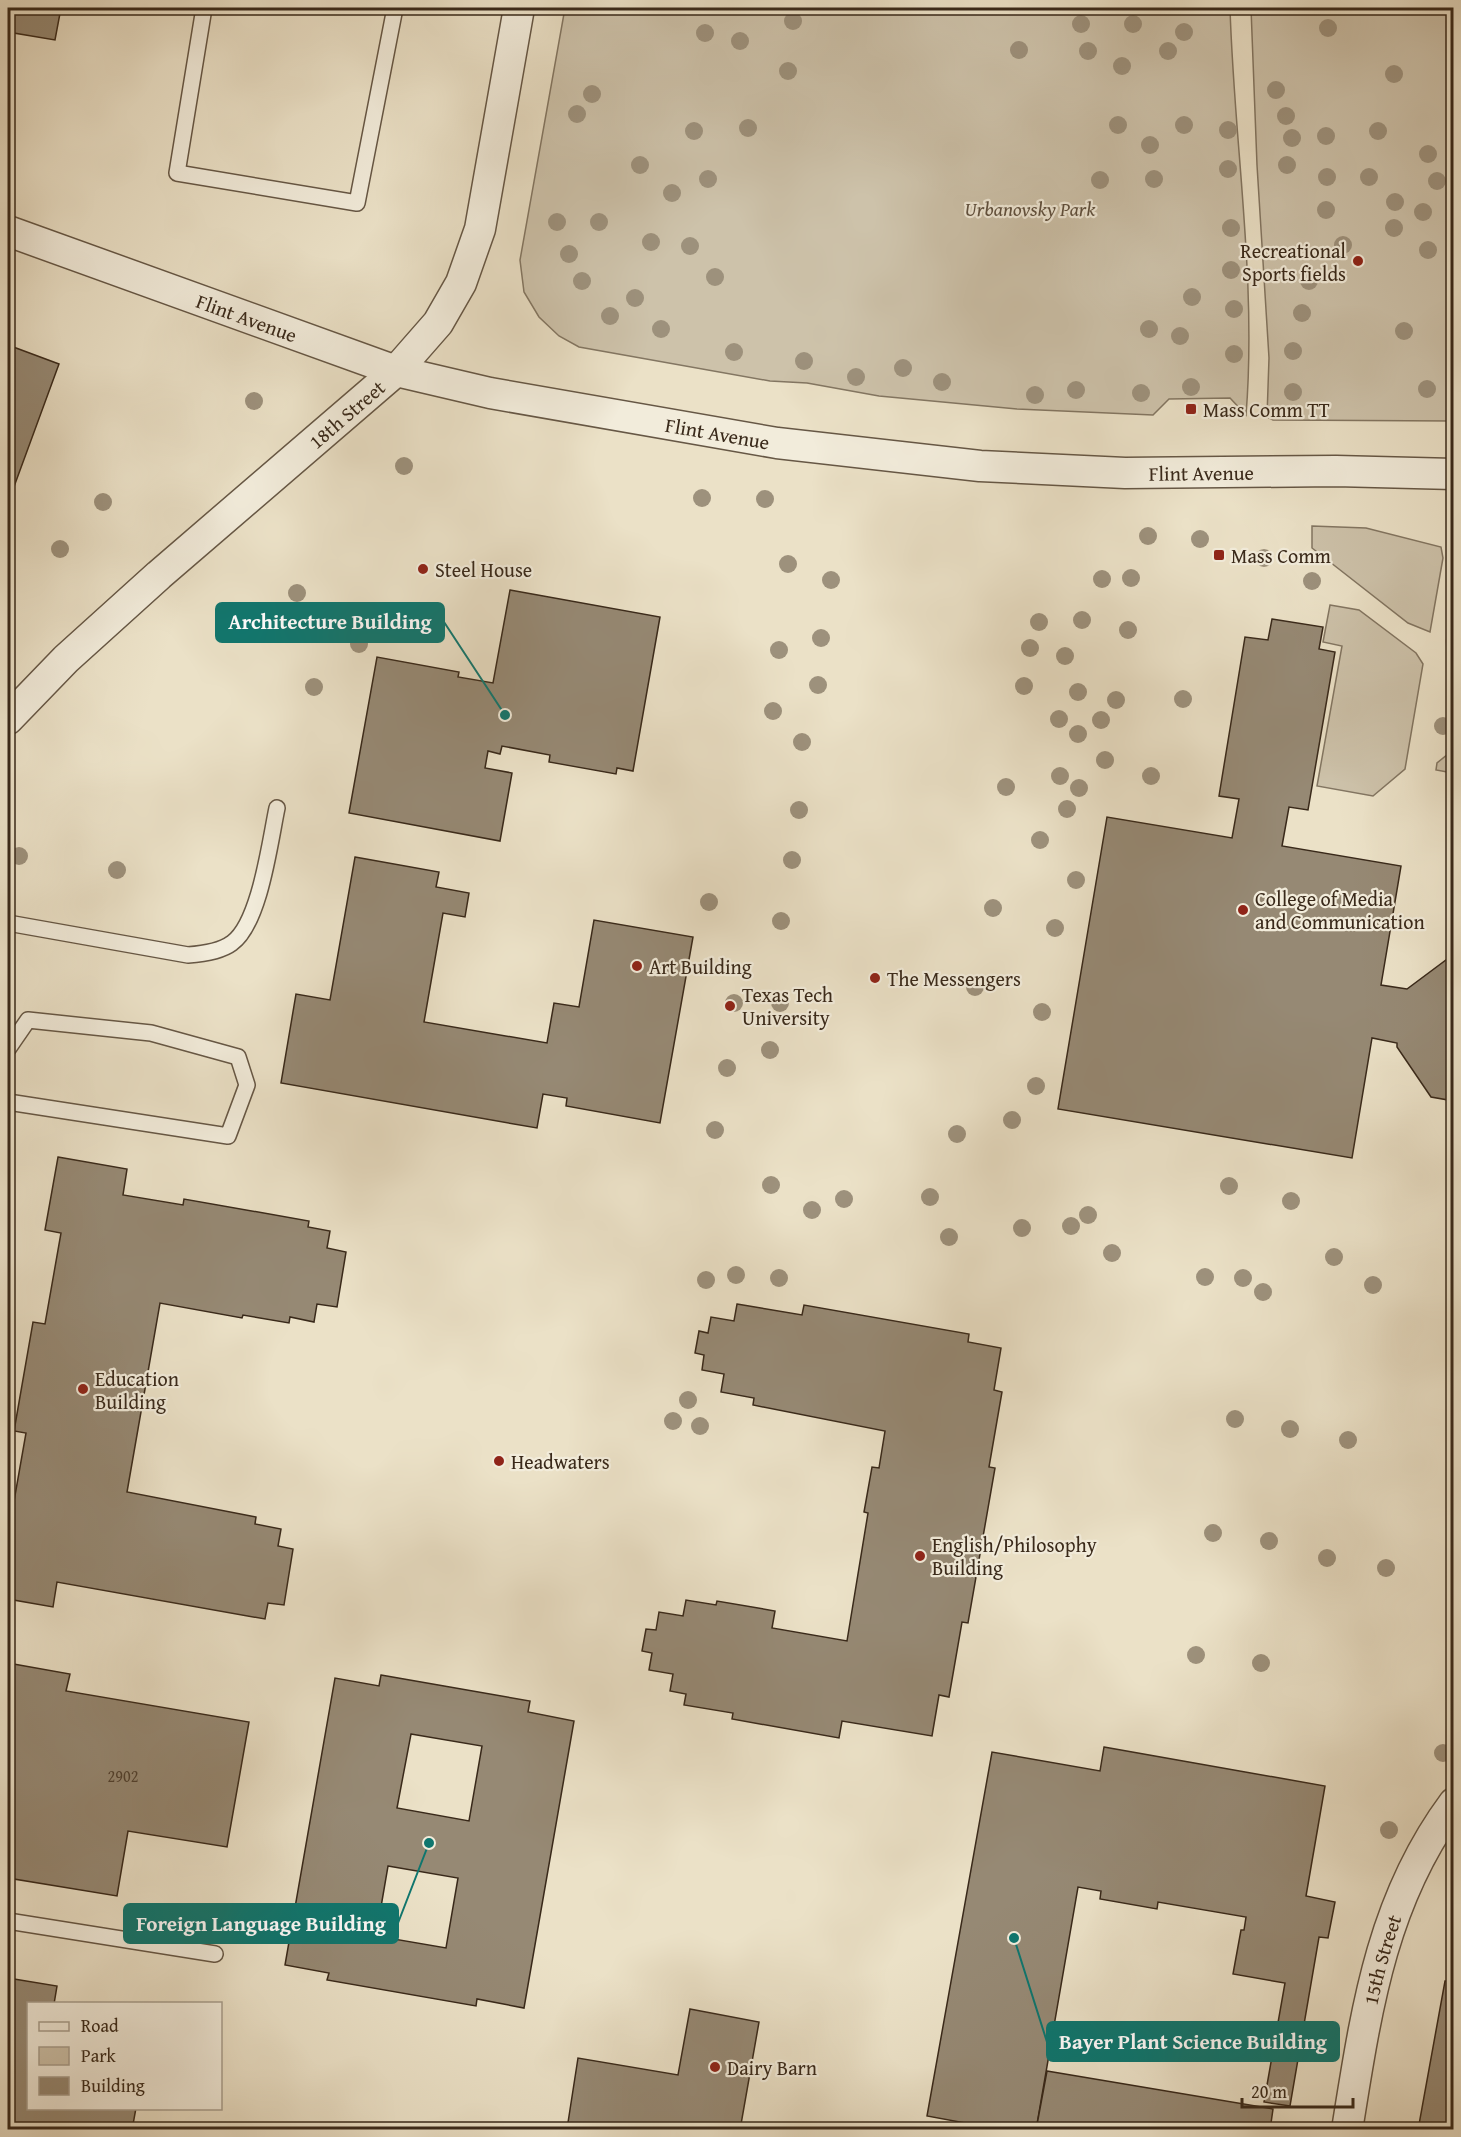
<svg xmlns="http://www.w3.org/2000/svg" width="1461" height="2137" font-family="'Gentium Book Plus',serif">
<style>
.green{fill:#cdc2aa;stroke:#837662;stroke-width:1.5}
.building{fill:#968974;stroke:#39291a;stroke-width:1.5;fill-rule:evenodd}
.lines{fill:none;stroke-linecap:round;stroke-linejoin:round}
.service-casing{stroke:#665745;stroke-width:18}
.minor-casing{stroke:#665745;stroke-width:33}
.service{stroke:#f2ecdb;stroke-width:15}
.minor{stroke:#f2ecdb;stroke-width:30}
.tree{fill:#9d917c}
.poi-dot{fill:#8f2418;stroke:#f2ecdb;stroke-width:2}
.labels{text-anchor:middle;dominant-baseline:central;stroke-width:4.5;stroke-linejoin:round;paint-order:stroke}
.number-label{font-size:16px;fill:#504130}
.park-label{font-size:20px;font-style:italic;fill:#5e4f3e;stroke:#f2ecdb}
.poi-label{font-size:20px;fill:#39291a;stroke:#f2ecdb;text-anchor:start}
.street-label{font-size:20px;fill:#39291a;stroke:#f2ecdb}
.leader{fill:none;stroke:#0f766e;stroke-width:2}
.callout-dot{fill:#0f766e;stroke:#f2ecdb;stroke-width:2}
.callout{fill:#0f766e;stroke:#0f766e;stroke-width:2}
.callout-label{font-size:21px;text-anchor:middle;font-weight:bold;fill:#fff}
</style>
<rect width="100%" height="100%" fill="#ebe1c7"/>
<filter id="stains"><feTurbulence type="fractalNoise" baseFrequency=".00333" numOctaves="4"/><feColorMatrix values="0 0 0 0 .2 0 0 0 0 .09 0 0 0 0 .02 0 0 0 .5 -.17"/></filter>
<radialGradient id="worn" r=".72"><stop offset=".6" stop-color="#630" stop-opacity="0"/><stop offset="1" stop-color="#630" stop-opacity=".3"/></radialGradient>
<!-- green -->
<g class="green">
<path d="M565 8H1230C1234 143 1257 280 1246 415L1230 398 1169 399 1153 415 1017 409 879 396 807 383 770 381 579 347 559 336 539 317 524 292 520 260Z"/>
<path d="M1251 8H1453V421L1273 420 1267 417 1269 358 1257 165Z"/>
<path d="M1312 526 1366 528 1441 547 1443 558 1430 632 1408 623 1312 548Z"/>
<path d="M1330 605 1359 610 1416 653 1423 664 1405 769 1373 796 1317 786 1342 646 1323 642Z"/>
<path d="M1453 605 1454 663H1453C1440 647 1450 623 1453 605Z"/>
<path d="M1453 750V773L1436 770 1437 763Z"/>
</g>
<!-- building -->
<g class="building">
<path d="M8 8H61L55 40 8 32Z"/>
<path d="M8 345 59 364 8 503Z"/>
<path d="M510 590 660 617 633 771 617 768 616 774 549 762 550 755 502 746 500 754 488 751 485 768 512 773 500 841 349 813 377 657 459 672 458 677 493 683Z"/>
<path d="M1272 619 1323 627 1319 649 1335 652 1308 810 1289 807 1282 846 1401 866 1381 985 1407 989 1454 954V1101L1431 1097 1397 1047V1043L1372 1038 1352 1158 1058 1109 1107 817 1232 838 1239 799 1219 796 1245 637 1268 640Z"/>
<path d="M355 857 439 872 436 887 469 893 465 917 443 913 424 1022 547 1043 554 1003 579 1007 594 920 693 937 660 1123 566 1106 567 1098 543 1094 537 1128 281 1083 296 994 330 1000Z"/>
<path d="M58 1157 127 1169 123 1195 183 1205 184 1199 309 1221 308 1227 330 1231 327 1248 346 1252 337 1307 317 1304 314 1322 290 1317 289 1323 243 1315 242 1318 160 1303 127 1492 256 1517 255 1524 281 1529 278 1546 293 1549 284 1605 268 1603 265 1619 57 1582 53 1607 8 1599V1523L10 1524 26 1433 14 1431 33 1322 45 1324 61 1233 45 1230Z"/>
<path d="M737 1304 802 1315 804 1305 969 1334 968 1342 1001 1348 994 1390 1002 1392 989 1467 995 1468 968 1623 962 1622 949 1697 939 1695 932 1736 842 1721 839 1738 732 1719 733 1713 684 1705 686 1694 670 1691 673 1674 649 1670 652 1653 642 1651 646 1629 656 1630 659 1612 683 1616 686 1600 716 1605 717 1601 775 1611 772 1628 847 1641 868 1513 864 1512 872 1467 879 1468 885 1431 753 1405 754 1398 721 1392 724 1374 702 1370 704 1355 695 1353 699 1331 708 1333 711 1317 734 1321Z"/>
<path d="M8 1663 70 1674 66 1691 249 1722 227 1847 128 1831 117 1896 8 1878Z"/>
<path d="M381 1675 530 1701 528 1712 574 1721 524 2008 477 1999 476 2006 327 1980 329 1973 285 1965 335 1678 379 1686ZM411 1734 482 1746 469 1821 397 1808ZM388 1866 458 1878 446 1948 376 1936Z"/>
<path d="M1104 1747 1325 1786 1306 1896 1335 1902 1328 1938 1319 1937 1290 2106 1264 2102 1285 1983 1233 1974 1241 1930H1244L1246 1917 1158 1902 1157 1909 1100 1899 1101 1891 1078 1887 1036 2130H1003L927 2116 992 1752 1100 1771Z"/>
<path d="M8 1978 57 1986 54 2004H28V2108H136L132 2130H8Z"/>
<path d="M1445 1981 1454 1982V2130H1418Z"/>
<path d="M690 2009 759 2022 740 2130 567 2129 578 2058 678 2075Z"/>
<path d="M1047 2071 1273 2109 1270 2130H1036Z"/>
</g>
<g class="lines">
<!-- service casing -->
<g class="service-casing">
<g id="service">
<path d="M204 8 177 173 357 203 395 8"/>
<path d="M8 923 188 955C202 954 220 952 232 943 260 923 270 841 277 808"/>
<path d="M8 1049 28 1020 151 1033 238 1057 247 1085 228 1136 8 1102"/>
<path d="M8 1921 215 1954"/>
</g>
</g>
<!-- minor casing -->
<g class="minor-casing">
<g id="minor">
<path id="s1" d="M8 231 396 371 490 393 777 443 980 466 1125 473 1336 471 1454 474"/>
<path id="s2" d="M8 719 66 659 159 575 396 371 438 323 461 283 480 229 519 8"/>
<path id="s3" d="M1347 2130C1366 2012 1381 1901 1454 1803"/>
</g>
</g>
<!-- service -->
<use href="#service" class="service"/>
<!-- minor -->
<use href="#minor" class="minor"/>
</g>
<!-- trees -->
<g class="tree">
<circle cx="793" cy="21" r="9"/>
<circle cx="1081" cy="24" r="9"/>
<circle cx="1133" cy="24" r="9"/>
<circle cx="1328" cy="28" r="9"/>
<circle cx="1184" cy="32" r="9"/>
<circle cx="705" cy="33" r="9"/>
<circle cx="740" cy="41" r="9"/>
<circle cx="1019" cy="50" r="9"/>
<circle cx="1088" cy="51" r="9"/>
<circle cx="1168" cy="51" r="9"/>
<circle cx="1122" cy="66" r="9"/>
<circle cx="788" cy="71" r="9"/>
<circle cx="1394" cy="74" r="9"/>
<circle cx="1276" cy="90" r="9"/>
<circle cx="592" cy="94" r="9"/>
<circle cx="577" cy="114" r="9"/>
<circle cx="1286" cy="116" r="9"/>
<circle cx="1118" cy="125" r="9"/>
<circle cx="1184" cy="125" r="9"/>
<circle cx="748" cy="128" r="9"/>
<circle cx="1228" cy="130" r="9"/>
<circle cx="694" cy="131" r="9"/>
<circle cx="1378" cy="131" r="9"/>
<circle cx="1326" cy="136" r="9"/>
<circle cx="1292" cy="138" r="9"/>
<circle cx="1150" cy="145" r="9"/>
<circle cx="1428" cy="154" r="9"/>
<circle cx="640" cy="165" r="9"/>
<circle cx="1287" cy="165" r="9"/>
<circle cx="1228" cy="169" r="9"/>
<circle cx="1327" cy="177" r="9"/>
<circle cx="1369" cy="177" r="9"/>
<circle cx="708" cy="179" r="9"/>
<circle cx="1154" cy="179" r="9"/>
<circle cx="1100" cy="180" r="9"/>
<circle cx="1437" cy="181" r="9"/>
<circle cx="672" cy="193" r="9"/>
<circle cx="1395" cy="202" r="9"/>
<circle cx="1326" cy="210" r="9"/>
<circle cx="1423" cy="212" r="9"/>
<circle cx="557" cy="222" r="9"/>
<circle cx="599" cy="222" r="9"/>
<circle cx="1231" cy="228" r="9"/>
<circle cx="1394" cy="228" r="9"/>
<circle cx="651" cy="242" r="9"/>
<circle cx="1343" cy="245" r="9"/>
<circle cx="690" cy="246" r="9"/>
<circle cx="1428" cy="250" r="9"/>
<circle cx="569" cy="254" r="9"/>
<circle cx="1231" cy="270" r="9"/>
<circle cx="715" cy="277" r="9"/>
<circle cx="582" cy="281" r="9"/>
<circle cx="1309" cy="281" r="9"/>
<circle cx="1192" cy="297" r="9"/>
<circle cx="635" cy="298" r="9"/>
<circle cx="1234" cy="309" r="9"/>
<circle cx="1302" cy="313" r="9"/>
<circle cx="610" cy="316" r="9"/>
<circle cx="661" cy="329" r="9"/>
<circle cx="1149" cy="329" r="9"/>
<circle cx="1404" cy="331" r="9"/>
<circle cx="1180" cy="336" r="9"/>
<circle cx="1293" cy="351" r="9"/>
<circle cx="734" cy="352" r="9"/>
<circle cx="1234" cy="354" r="9"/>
<circle cx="804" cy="361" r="9"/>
<circle cx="903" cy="368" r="9"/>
<circle cx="856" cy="377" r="9"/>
<circle cx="942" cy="382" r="9"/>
<circle cx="1191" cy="387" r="9"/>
<circle cx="1427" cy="389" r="9"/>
<circle cx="1076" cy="390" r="9"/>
<circle cx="1293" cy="392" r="9"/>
<circle cx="1141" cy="393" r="9"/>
<circle cx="1035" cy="395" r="9"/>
<circle cx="254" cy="401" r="9"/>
<circle cx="404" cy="466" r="9"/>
<circle cx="702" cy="498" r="9"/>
<circle cx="765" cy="499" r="9"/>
<circle cx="103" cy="502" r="9"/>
<circle cx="1148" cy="536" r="9"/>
<circle cx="1200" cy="539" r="9"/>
<circle cx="60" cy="549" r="9"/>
<circle cx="1264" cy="558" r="9"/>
<circle cx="788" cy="564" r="9"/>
<circle cx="1131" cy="578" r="9"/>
<circle cx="1102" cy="579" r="9"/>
<circle cx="831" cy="580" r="9"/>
<circle cx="1312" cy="581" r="9"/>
<circle cx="297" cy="593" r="9"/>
<circle cx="1082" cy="620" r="9"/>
<circle cx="1039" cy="622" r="9"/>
<circle cx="1128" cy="630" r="9"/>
<circle cx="821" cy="638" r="9"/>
<circle cx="359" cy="644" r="9"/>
<circle cx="1030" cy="648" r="9"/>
<circle cx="779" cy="650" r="9"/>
<circle cx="1065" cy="656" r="9"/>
<circle cx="818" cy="685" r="9"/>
<circle cx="1024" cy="686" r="9"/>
<circle cx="314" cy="687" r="9"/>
<circle cx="1078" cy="692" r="9"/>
<circle cx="1183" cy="699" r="9"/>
<circle cx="1116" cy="700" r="9"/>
<circle cx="773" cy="711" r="9"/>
<circle cx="1059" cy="719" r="9"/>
<circle cx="1101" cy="720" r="9"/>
<circle cx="1443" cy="726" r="9"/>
<circle cx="1078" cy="734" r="9"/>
<circle cx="802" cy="742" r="9"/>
<circle cx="1105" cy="760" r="9"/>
<circle cx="1060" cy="776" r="9"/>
<circle cx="1151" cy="776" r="9"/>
<circle cx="1006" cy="787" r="9"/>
<circle cx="1079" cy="788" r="9"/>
<circle cx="1067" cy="809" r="9"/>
<circle cx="799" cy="810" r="9"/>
<circle cx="1040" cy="840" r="9"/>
<circle cx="19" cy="856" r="9"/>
<circle cx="792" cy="860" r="9"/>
<circle cx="117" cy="870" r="9"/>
<circle cx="1076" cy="880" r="9"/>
<circle cx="709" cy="902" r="9"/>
<circle cx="993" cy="908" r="9"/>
<circle cx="781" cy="921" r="9"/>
<circle cx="1055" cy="928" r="9"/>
<circle cx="975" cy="987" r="9"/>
<circle cx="734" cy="1003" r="9"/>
<circle cx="780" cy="1003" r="9"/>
<circle cx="1042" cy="1012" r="9"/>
<circle cx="770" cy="1050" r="9"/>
<circle cx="727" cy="1068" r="9"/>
<circle cx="1036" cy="1086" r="9"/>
<circle cx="1012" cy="1120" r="9"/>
<circle cx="715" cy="1130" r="9"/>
<circle cx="957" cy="1134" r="9"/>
<circle cx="771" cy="1185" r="9"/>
<circle cx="1229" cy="1186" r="9"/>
<circle cx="930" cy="1197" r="9"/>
<circle cx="844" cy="1199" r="9"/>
<circle cx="1291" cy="1201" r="9"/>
<circle cx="812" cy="1210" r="9"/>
<circle cx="1088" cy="1215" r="9"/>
<circle cx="1071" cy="1226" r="9"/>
<circle cx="1022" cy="1228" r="9"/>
<circle cx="949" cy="1237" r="9"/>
<circle cx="1112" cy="1253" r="9"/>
<circle cx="1334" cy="1257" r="9"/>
<circle cx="736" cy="1275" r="9"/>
<circle cx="1205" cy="1277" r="9"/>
<circle cx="779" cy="1278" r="9"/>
<circle cx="1243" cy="1278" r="9"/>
<circle cx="706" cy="1280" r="9"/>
<circle cx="1373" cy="1285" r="9"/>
<circle cx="1263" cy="1292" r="9"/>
<circle cx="688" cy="1400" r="9"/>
<circle cx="1235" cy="1419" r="9"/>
<circle cx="673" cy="1421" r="9"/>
<circle cx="700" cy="1426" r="9"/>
<circle cx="1290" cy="1429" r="9"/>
<circle cx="1348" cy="1440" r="9"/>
<circle cx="1213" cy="1533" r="9"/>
<circle cx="1269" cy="1541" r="9"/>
<circle cx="1327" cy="1558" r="9"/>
<circle cx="1386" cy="1568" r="9"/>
<circle cx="1196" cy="1655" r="9"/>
<circle cx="1261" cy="1663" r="9"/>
<circle cx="1443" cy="1753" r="9"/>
<circle cx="1389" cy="1830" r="9"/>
</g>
<!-- markers -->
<g class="poi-dot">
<circle cx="1358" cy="261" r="6"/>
<rect x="1185" y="403" width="12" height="12" rx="3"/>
<rect x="1213" y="549" width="12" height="12" rx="3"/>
<circle cx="423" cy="569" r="6"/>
<circle cx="1243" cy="910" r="6"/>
<circle cx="637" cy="966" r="6"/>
<circle cx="875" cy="978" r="6"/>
<circle cx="730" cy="1006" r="6"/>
<circle cx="83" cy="1389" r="6"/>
<circle cx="499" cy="1461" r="6"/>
<circle cx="920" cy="1556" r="6"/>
<circle cx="715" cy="2067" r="6"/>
</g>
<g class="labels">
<!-- number labels -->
<g class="number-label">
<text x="123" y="1776">2902</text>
</g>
<!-- park labels -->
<g class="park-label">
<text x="1030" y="208">Urbanovsky Park</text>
</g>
<!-- poi labels -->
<g class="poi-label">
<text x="1346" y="250" text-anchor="end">Recreational<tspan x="1346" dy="23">Sports fields</tspan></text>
<text x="1203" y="409">Mass Comm TT</text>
<text x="1231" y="555">Mass Comm</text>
<text x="435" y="569">Steel House</text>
<text x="1255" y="898">College of Media<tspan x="1255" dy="23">and Communication</tspan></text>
<text x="649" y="966">Art Building</text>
<text x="887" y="978">The Messengers</text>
<text x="742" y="994">Texas Tech<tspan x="742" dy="23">University</tspan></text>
<text x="95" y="1378">Education<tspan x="95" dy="23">Building</tspan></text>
<text x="511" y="1461">Headwaters</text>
<text x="932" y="1544">English/Philosophy<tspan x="932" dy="23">Building</tspan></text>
<text x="727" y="2067">Dairy Barn</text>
</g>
<!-- street labels -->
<g class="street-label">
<text stroke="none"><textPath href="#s1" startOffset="254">Flint Avenue</textPath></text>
<text stroke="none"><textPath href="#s2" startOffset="456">18th Street</textPath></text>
<text stroke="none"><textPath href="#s1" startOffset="740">Flint Avenue</textPath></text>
<text stroke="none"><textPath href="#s1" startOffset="1226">Flint Avenue</textPath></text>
<text stroke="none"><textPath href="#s3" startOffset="174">15th Street</textPath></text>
</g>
</g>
<!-- callouts -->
<path class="leader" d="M505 715L444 622M429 1843L398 1923M1014 1938L1047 2042"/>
<g class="callout-dot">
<circle cx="505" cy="715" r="6"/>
<circle cx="429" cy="1843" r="6"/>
<circle cx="1014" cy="1938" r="6"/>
</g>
<g class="callout">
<rect x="216" y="603" width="228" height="39" rx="6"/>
<rect x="124" y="1904" width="274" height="39" rx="6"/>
<rect x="1047" y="2022" width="292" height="39" rx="6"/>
</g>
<g class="callout-label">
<text x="330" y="629">Architecture Building</text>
<text x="261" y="1931">Foreign Language Building</text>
<text x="1193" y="2049">Bayer Plant Science Building</text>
</g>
<!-- margin -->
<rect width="1461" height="2137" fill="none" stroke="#ebe1c7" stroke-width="30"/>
<rect x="9" y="9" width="1443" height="2119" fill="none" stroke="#39291a" stroke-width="3"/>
<rect x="15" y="15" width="1431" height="2107" fill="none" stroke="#39291a" stroke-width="1.5"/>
<!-- legend -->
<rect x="27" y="2002" width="195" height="108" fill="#f2ecdb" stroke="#a89e8e" stroke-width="1.5"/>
<rect x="39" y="2022" width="30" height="9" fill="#f2ecdb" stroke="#a89e8e" stroke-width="1.5"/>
<text x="81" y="2032" font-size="18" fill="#39291a">Road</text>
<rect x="39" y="2047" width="30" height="18" fill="#cdc2aa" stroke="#a89e8e" stroke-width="1.5"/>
<text x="81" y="2062" font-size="18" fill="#39291a">Park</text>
<rect x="39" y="2077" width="30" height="18" fill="#968974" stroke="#a89e8e" stroke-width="1.5"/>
<text x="81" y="2092" font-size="18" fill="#39291a">Building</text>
<!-- scale -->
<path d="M1242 2098v9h111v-9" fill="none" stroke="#39291a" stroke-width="3"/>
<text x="1251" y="2098" font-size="18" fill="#39291a" stroke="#f2ecdb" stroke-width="4.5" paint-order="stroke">20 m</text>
<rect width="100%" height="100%" filter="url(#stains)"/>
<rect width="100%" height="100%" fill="url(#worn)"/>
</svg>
